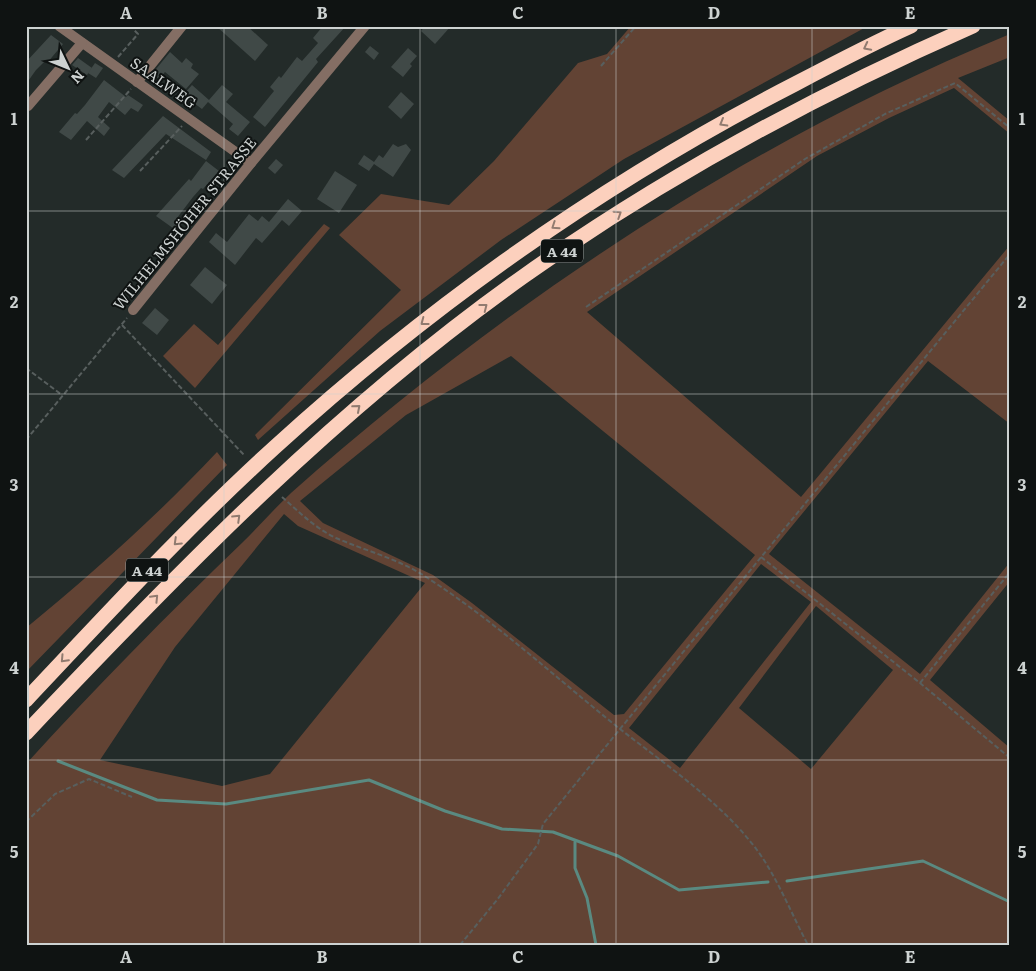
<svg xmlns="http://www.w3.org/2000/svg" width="1036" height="971" font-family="Literata,serif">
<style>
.green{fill:#624334;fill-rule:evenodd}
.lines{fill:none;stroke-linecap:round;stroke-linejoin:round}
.stream{stroke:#5a8a81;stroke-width:3}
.building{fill:#404947}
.path{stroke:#585f5e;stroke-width:2;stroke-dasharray:5 2.5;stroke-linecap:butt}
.minor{stroke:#846e64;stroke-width:10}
.motorway{stroke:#fcd0bd;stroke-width:15}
.oneway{stroke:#917b70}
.grid{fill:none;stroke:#cdd2d1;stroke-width:1;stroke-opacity:0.55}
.labels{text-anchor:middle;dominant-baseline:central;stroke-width:4;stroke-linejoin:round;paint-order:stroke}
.shield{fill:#0f1312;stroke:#949998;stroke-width:1}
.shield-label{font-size:14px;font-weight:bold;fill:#cdd2d1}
.street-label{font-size:15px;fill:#cdd2d1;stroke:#0f1312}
.neatline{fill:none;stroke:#cdd2d1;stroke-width:2}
.grid-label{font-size:16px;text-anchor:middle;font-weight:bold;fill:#cdd2d1}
</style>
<rect width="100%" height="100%" fill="#232b29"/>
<!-- green -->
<g class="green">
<path d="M631 26H868L624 159 501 240 380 331 258 440 255 435 401 290 339 235 381 194 449 205 494 161 578 63 607 54Z"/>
<path d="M1010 34V57L958 78 1010 121V134L954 88 889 118 817 156 587 312 801 497 1010 245V424L928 361 769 554 920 674 1010 562V581L930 680 1010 748V945H26V764C96 687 168 614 243 542 259 526 274 509 291 493 504 304 745 143 1010 34ZM511 356 755 555 624 714 614 715 472 603 433 575 323 523 300 501 406 415ZM284 514 298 526 425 583 270 774 222 786 100 760 175 647ZM761 564 811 602 680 768 629 728ZM816 606 893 670 811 769 739 708Z"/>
<path d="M324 224 330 228 195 388 163 356 194 324 218 345Z"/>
<path d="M217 452 227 465 26 672V628C93 573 158 515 217 452Z"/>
</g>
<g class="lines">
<!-- stream -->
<g class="stream">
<path d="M58 761 157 800 226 804 369 780 445 811 502 829 553 832 618 856 679 890 768 882"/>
<path d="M575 842V868L587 898 596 945"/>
<path d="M787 881 923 861 1010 902"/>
</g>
</g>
<!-- building -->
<g class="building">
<path d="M216 26H247L268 45 255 61Z"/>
<path d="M323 26H346L316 59 318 62 265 127 253 117 274 91 270 87 279 76 281 78 297 57 302 61 318 43 313 38Z"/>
<path d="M425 26H451L435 44 421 31Z"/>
<path d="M51 35 63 44 47 63 45 61 36 70 26 84V62Z"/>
<path d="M370 46 379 53 374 60 365 52Z"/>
<path d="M408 48 417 56 410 64 412 66 403 77 391 67Z"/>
<path d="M170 52 182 63 186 58 193 64 191 68 199 74 186 89 165 72 159 79 152 74Z"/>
<path d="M78 58 92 68 87 75 72 65Z"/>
<path d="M95 63 103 68 96 78 88 73Z"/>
<path d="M104 80 126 97 128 95 143 105 138 112 131 108 125 115 109 102 98 117 110 128 104 136 87 121 71 140 59 132 75 113 77 114 85 105Z"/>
<path d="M192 85 209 100 222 85 233 94 226 102 250 122 238 136 229 129 233 124 208 102 202 109 183 95Z"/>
<path d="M401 92 414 104 401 119 388 107Z"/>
<path d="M163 116 211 152 206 160 166 134 124 178 112 170Z"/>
<path d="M393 144 398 147 406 144 411 150 393 177 374 164 369 171 358 164 364 155 374 162 379 155 383 158Z"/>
<path d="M276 159 283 165 275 174 268 168Z"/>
<path d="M206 161 219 171 203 189 201 188 193 197 177 218 183 223 177 231 156 216 189 179 191 181Z"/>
<path d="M335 171 357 185 339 213 317 199Z"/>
<path d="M288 199 302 211 289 226 282 220 262 243 256 238 235 265 209 242 216 233 227 242 249 214 258 221 262 216 269 222Z"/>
<path d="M205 267 227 285 212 304 190 285Z"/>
<path d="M155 308 169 320 157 335 142 323Z"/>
</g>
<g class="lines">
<!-- path -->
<g class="path">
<path d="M118 57 138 34 134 30"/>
<path d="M601 66 636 26"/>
<path d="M86 140 131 89"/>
<path d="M140 171 182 126"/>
<path d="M586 307 805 159 885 114 955 83 1010 128"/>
<path d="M122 325 244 455"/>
<path d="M26 368 62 395"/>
<path d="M26 440 127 318"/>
<path d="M282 497C299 512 315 528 336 538 366 551 399 559 426 577 495 621 556 678 620 729L1010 254"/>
<path d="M761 557 920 683 1010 758"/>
<path d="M920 683 1010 572"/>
<path d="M26 822 55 794 89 779 132 797"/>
<path d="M460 945 497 900 538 844 543 824 620 729C666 765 722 803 757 850 777 877 792 915 808 945"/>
</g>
<!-- minor -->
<g class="minor">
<path d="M59 26 251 163"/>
<path d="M137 82 182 26"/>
<path d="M28 106 82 43"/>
<path d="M133 310 251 163 365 26"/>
</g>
<!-- motorway -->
<g class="motorway">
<path d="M26 700C107 614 187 527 275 447 432 304 606 181 795 84 833 64 871 44 911 26"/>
<path d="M26 733C181 569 339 407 524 276 664 177 816 95 973 26"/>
</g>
</g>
<!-- one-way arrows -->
<defs><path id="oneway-chevron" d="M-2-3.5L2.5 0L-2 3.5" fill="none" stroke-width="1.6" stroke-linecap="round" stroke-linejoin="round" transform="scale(1.25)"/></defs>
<g class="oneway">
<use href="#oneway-chevron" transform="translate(867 47) rotate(153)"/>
<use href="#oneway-chevron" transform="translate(723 123) rotate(150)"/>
<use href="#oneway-chevron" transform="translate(618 214) rotate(-33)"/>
<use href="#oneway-chevron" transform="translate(555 226) rotate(146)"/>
<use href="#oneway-chevron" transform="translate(484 307) rotate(-38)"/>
<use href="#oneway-chevron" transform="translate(424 322) rotate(143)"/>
<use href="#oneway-chevron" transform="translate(357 408) rotate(-41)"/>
<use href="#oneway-chevron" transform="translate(237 518) rotate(-44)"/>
<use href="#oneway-chevron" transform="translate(177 542) rotate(136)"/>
<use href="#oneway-chevron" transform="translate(155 598) rotate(-46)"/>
<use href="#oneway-chevron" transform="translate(64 659) rotate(133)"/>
</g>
<!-- grid -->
<path class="grid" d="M224 26V945M420 26V945M616 26V945M812 26V945M26 211H1010M26 394H1010M26 577H1010M26 760H1010"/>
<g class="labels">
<!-- shield labels -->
<g class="shield">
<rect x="541" y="239.5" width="42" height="23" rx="4"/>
<rect x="126" y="558.5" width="42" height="23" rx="4"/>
</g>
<g class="shield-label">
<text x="562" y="251">A 44</text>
<text x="147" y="570">A 44</text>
</g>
<!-- street labels -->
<g class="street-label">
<text transform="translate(164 82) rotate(35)">SAALWEG</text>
<text transform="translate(184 223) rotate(-51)">WILHELMSHÖHER STRASSE</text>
</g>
</g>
<!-- border -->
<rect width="1036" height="971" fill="none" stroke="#0f1312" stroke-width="55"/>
<!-- north arrow -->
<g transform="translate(68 68) rotate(133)" stroke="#0f1312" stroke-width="4" paint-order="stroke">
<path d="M0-4L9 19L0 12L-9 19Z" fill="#cdd2d1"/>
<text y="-8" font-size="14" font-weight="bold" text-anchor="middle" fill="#cdd2d1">N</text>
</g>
<rect x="28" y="28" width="980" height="916" class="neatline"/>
<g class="grid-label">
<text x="126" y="19">A</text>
<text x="322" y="19">B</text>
<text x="518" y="19">C</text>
<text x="714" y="19">D</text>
<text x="910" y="19">E</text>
<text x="14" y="125">1</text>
<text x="1022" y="125">1</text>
<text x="14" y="308">2</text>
<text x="1022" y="308">2</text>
<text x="14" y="491">3</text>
<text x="1022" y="491">3</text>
<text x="14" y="674">4</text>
<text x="1022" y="674">4</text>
<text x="14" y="858">5</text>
<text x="1022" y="858">5</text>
<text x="126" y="963">A</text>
<text x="322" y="963">B</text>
<text x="518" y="963">C</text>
<text x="714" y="963">D</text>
<text x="910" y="963">E</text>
</g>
</svg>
